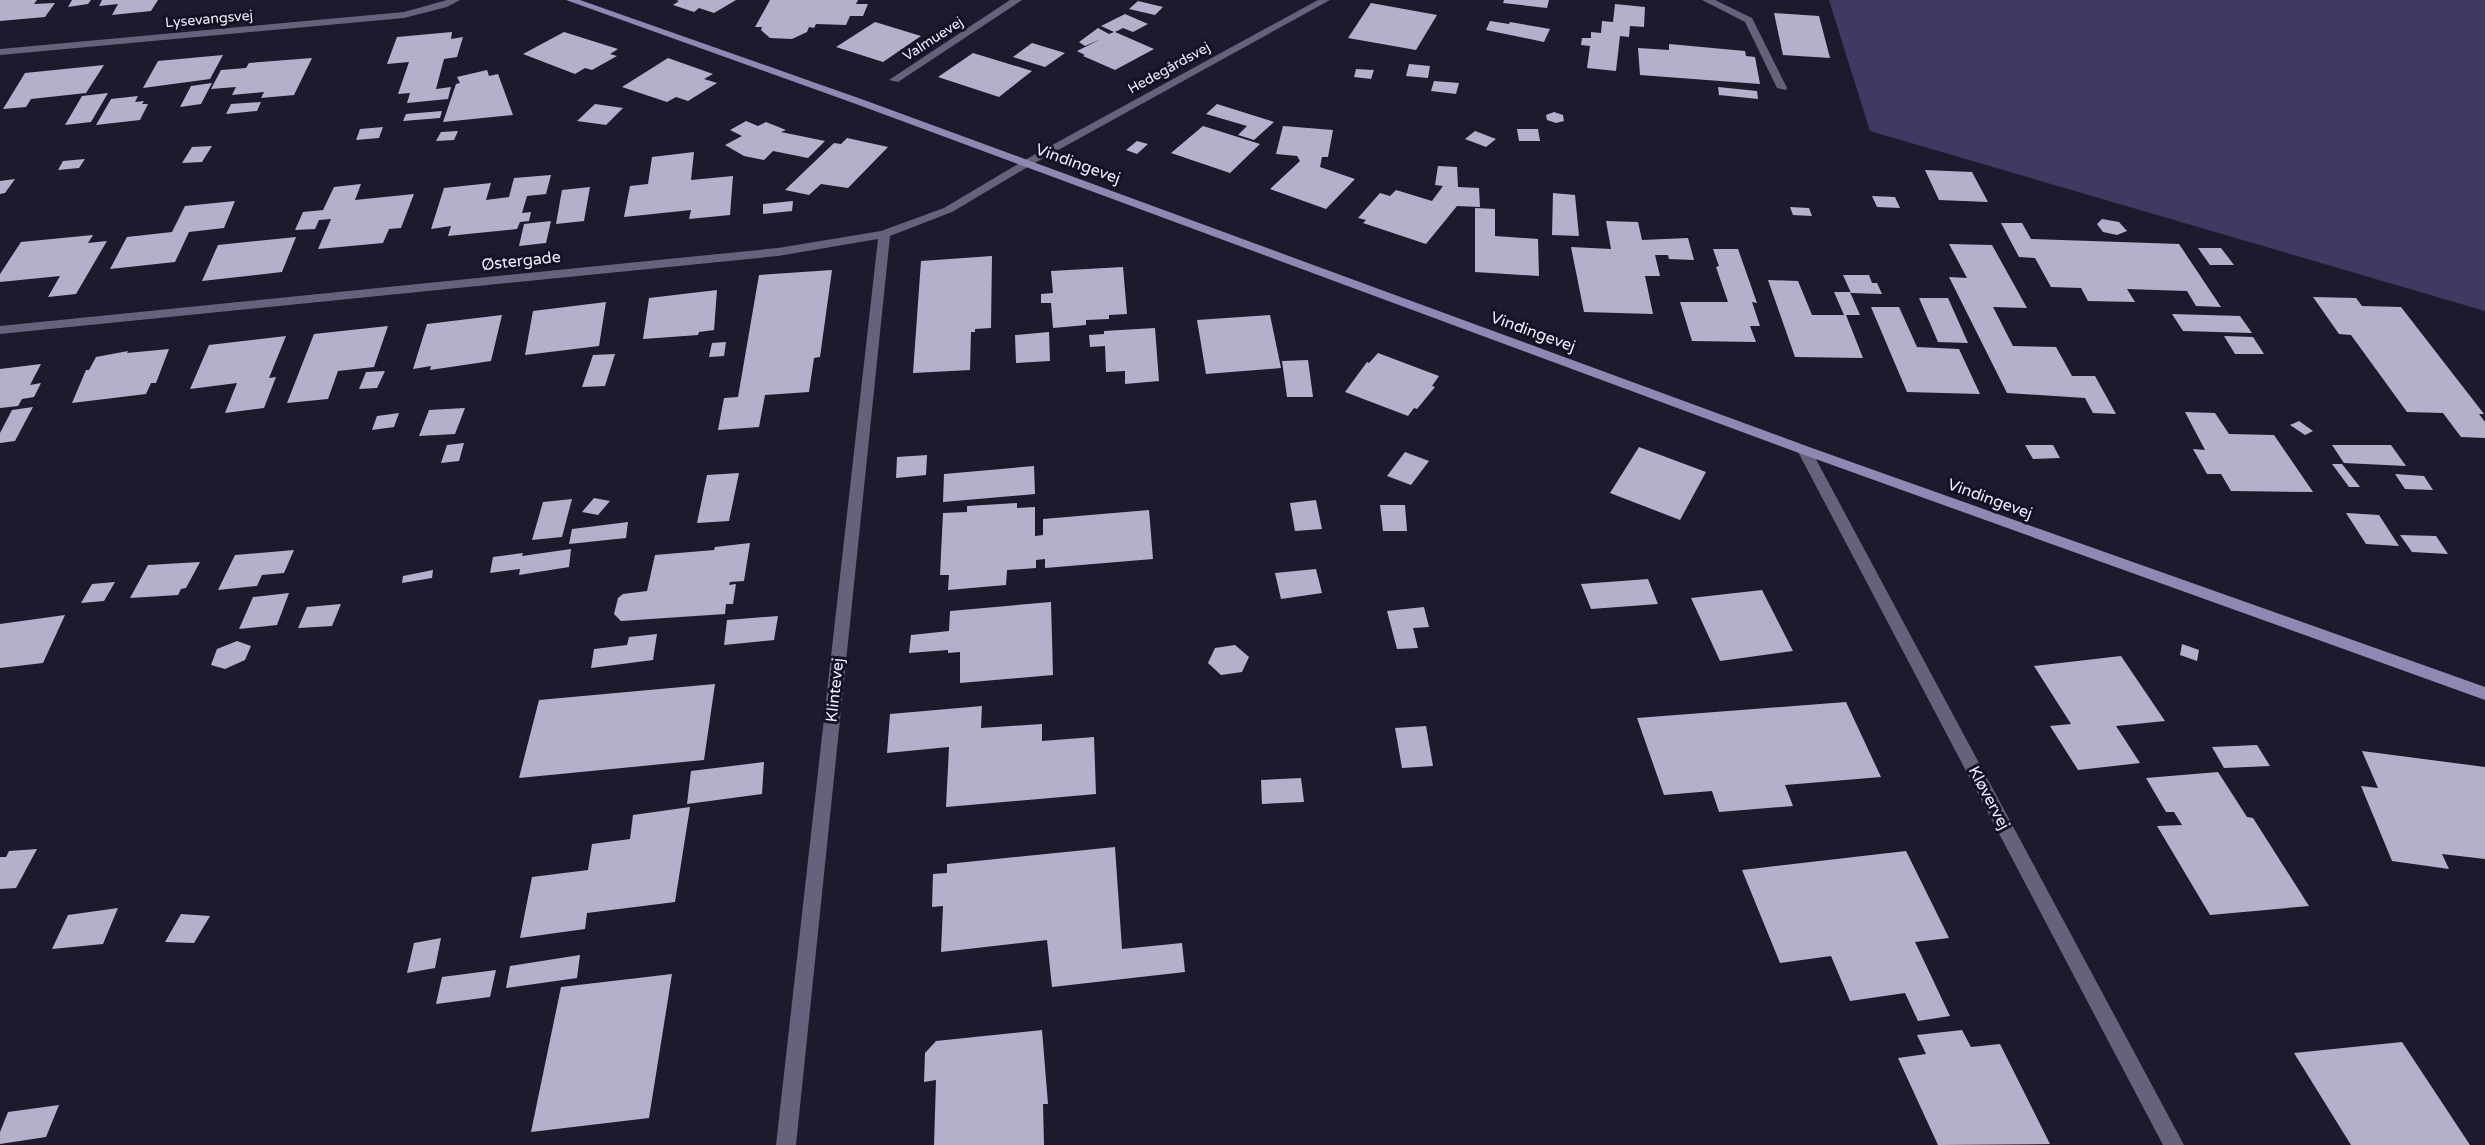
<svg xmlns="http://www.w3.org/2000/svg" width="2485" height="1145" font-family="'Varela Round',sans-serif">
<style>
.green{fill:#413962}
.building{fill:#b4b0cc}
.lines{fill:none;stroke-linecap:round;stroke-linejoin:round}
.lane{fill:#65627b;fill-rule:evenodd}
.street{fill:#65627b;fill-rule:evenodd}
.secondary{fill:#8f88b2;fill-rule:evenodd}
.labels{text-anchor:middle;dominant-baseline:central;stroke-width:6;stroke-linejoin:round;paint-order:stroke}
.far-street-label{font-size:14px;fill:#f0eefd;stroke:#151124}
.street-label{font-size:16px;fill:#f0eefd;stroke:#151124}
</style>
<rect width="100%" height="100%" fill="#1e1a2e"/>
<!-- green -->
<path class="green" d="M1829 0H2485V311L1870 131Z"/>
<!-- building -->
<g class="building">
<path d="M0 0H37L34 4 55 3 45 17 0 21Z"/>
<path d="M72 0H91L88 4 68 7Z"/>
<path d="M102 0H158L151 11 112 15 118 4 99 6Z"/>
<path d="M676 0H736L714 13 699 8 694 12 673 5 679 1Z"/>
<path d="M770 0H858L856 4H868L863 16H850L846 25 816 24 814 28 809 27 807 32 792 39 770 38 761 30 762 27H755Z"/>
<path d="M1504 0H1549L1547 8 1503 3Z"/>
<path d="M1138 1 1163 7 1155 15 1129 9Z"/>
<path d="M1371 3 1437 15 1416 50 1348 38Z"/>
<path d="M1615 4 1645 7 1644 27 1630 26 1629 37 1620 36 1616 71 1587 68 1590 46 1581 45 1582 38H1591V32L1601 33 1602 21 1613 22Z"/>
<path d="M1774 13 1819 16 1830 58 1783 55Z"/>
<path d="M1125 14 1148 24 1133 32 1123 28 1115 32 1154 49 1115 70 1083 56 1085 55 1077 51 1101 39 1085 46 1079 42 1098 28 1109 34 1114 32 1101 26Z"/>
<path d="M1490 21 1509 24 1510 22 1550 29 1544 42 1486 30Z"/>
<path d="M875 22 921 36 883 62 836 47Z"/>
<path d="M452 32 451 39 463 37 457 57 444 59 436 89 451 87 448 99 407 103 410 93 398 94 409 62 387 64 397 37Z"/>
<path d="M564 32 618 49 610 54 617 56 592 70 585 68 575 74 523 54Z"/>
<path d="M1032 43 1065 53 1045 67 1013 57Z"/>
<path d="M1669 44 1745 51 1746 56 1755 57 1760 84 1640 75 1638 48 1669 50Z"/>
<path d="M973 53 1032 71 999 97 938 77Z"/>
<path d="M223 55 210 79 143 88 158 61Z"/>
<path d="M312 58 294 95 261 98 264 92 232 95 236 87 211 89 221 70 246 68 249 63Z"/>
<path d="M668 58 713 74 704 79 717 83 688 101 676 97 667 102 622 87Z"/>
<path d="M1409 64 1430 66 1428 78 1406 76Z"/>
<path d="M104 65 86 93 31 99 26 107 3 109 25 73Z"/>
<path d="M1356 69 1374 70 1371 79 1354 77Z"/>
<path d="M487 70 489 76 498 74 513 115 443 122 456 84 460 83 457 77Z"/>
<path d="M1434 81 1459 83 1456 94 1431 91Z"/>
<path d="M212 83 201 104 180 107 191 86Z"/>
<path d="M1718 87 1757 91 1758 99 1719 95Z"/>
<path d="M108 93 91 122 65 125 82 96Z"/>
<path d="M138 96 135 102 144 101 142 104H148L140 120 96 125 111 99Z"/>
<path d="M261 102 257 111 226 114 231 104Z"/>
<path d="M595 104 623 108 606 125 577 121Z"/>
<path d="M1217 104 1274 122 1254 140 1238 135 1247 126 1206 114Z"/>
<path d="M442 111 440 118 403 121 406 114Z"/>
<path d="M1554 112 1563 115 1564 121 1556 123 1547 120 1546 115Z"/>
<path d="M746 121 758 126 766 122 786 130 781 132 825 141 808 158 773 151 764 160 744 156 725 145 742 136 730 130Z"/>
<path d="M1203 126 1260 144 1230 173 1171 153Z"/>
<path d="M1283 126 1333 130 1328 157H1322L1320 167 1355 179 1326 209 1270 189 1300 161 1297 156 1276 154Z"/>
<path d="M383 127 379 138 356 140 360 129Z"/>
<path d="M1517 129H1538L1540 141H1519Z"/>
<path d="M458 131 454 140 436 141 441 132Z"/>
<path d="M1475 131 1496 139 1486 147 1465 139Z"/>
<path d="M847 138 888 147 848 188 821 184 809 195 785 190 834 143 841 144Z"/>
<path d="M1137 141 1148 144 1137 154 1126 150Z"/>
<path d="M212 146 202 162 182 163 192 147Z"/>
<path d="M694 152 691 180 733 176 730 215 689 219 691 210 624 217 630 186 648 184 652 157Z"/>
<path d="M85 159 79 168 58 170 63 161Z"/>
<path d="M1438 166 1457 167 1458 187 1479 188 1480 207 1457 206 1426 244 1363 223 1366 220 1358 218 1380 193 1390 196 1396 190 1432 201 1443 186 1435 185Z"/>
<path d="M1925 170 1972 172 1988 202 1939 200Z"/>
<path d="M551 175 546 194 527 196 522 213 531 212 529 221 520 222 517 229 448 236 451 226 431 229 444 188 491 183 486 200 509 197 514 178Z"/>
<path d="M15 179 5 193 0 194V181Z"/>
<path d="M361 184 355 200 414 194 401 228 389 229 383 243 318 249 331 219 319 220 315 229 295 230 303 212 323 210 334 187Z"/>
<path d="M590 187 584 221 556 224 562 190Z"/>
<path d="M1553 193 1575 195 1579 236 1552 235Z"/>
<path d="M1872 196 1895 197 1900 208 1877 207Z"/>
<path d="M235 201 224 228 189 232 175 262 110 269 127 237 172 232 185 206Z"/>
<path d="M793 201 792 211 763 214V204Z"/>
<path d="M1790 207 1809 208 1812 216 1793 215Z"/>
<path d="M1475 208 1495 209V236L1538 239 1539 276 1475 272Z"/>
<path d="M2102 219 2119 222 2127 231 2117 235 2103 232 2097 224Z"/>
<path d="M551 221 546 243 519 246 524 224Z"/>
<path d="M1606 221 1638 222 1642 240 1688 238 1694 260 1669 259 1668 255H1655L1660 276H1645L1653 314 1584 312 1571 247 1611 249Z"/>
<path d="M2001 223H2022L2031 239 2179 244 2221 307 2196 306 2187 291 2127 289 2135 302 2088 301 2081 288 2051 287 2035 258 2019 257Z"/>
<path d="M93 235 88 243 107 241 76 294 48 297 60 276 0 282V274L21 242Z"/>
<path d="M296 237 282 272 202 281 218 245Z"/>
<path d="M1949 244 1992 245 2027 308 1993 307 2013 346 2056 347 2072 376H2095L2116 414 2093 413 2085 398 2007 393 1949 277 1967 278Z"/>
<path d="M2198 248H2221L2234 265H2210Z"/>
<path d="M1713 249H1738L1757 303 1752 302 1760 326H1750L1756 342 1692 341 1680 302H1728L1716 267 1719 266Z"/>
<path d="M992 256 991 328 975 329V332H971L970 370 913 373 921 261Z"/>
<path d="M1123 267 1127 314 1109 315V319L1086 320V325L1053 328 1051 303H1041V294L1053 293 1051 271Z"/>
<path d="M832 270 820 357 814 358 809 392 765 395 759 427 718 430 724 398 738 397 759 275Z"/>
<path d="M1843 275H1869L1872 283H1877L1882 294 1851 293Z"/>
<path d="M1768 280 1798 281 1812 315H1844L1834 292H1850L1860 315H1846L1863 358 1795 357Z"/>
<path d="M717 290 714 330 699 332 698 335 643 339 649 298Z"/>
<path d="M2313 297 2356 298 2362 306 2401 307 2484 414H2479L2485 422V438L2461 437 2443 413 2407 412 2351 335 2339 334Z"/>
<path d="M1919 298H1948L1968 343 1938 342Z"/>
<path d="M606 302 599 346 525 355 533 311Z"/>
<path d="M1871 307H1899L1917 347 1959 349 1980 394 1907 392Z"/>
<path d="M2172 314 2240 316 2252 333 2183 331Z"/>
<path d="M502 315 491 361 430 370 431 366 413 369 427 324Z"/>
<path d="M1270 315 1281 368 1206 374 1197 320Z"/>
<path d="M388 326 374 367 338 371 328 399 287 403 314 334Z"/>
<path d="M1155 328 1159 381 1125 384V371L1106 372 1105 346 1090 347 1089 335 1104 334V331Z"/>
<path d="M1049 332 1050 361 1016 363 1015 335Z"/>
<path d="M286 336 269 378 276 377 264 408 225 413 237 383 190 389 209 345Z"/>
<path d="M2224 336 2253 337 2264 354H2235Z"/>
<path d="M726 342 724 356 709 357 712 343Z"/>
<path d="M169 349 156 383H151L146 394 72 403 86 370H89L96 357 128 351 127 353Z"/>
<path d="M1378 353 1439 376 1432 386 1435 387 1417 409 1414 408 1408 416 1345 392 1367 362 1369 363Z"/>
<path d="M615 354 605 386 582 387 593 355Z"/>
<path d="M1308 360 1313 397H1287L1282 361Z"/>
<path d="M41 364 30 385 41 383 34 397 22 399 18 406 0 408V369Z"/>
<path d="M385 371 377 388 359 389 366 372Z"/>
<path d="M33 407 15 441 0 443V433L12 410Z"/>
<path d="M465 408 455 434 419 436 429 410Z"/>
<path d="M2185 412 2215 413 2229 434 2274 435 2313 492 2231 491 2221 474H2207L2193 449 2205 450Z"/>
<path d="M399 413 394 427 372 430 377 416Z"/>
<path d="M2299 421 2313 431 2305 435 2290 425Z"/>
<path d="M464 443 459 461 441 463 447 445Z"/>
<path d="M2025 445H2053L2060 458 2033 459Z"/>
<path d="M2332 445H2391L2406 466 2344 463Z"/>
<path d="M1639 447 1706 472 1680 520 1610 493Z"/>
<path d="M1405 452 1429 461 1411 485 1387 476Z"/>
<path d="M927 455 926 475 896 478 897 457Z"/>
<path d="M2332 464H2342L2360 487H2349Z"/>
<path d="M1034 466 1035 494 943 502 944 474Z"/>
<path d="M739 473 729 521 697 523 707 475Z"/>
<path d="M2395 474 2424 476 2433 490 2405 489Z"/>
<path d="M594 498 610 501 598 515 582 512Z"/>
<path d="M572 499 562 537 532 540 543 502Z"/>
<path d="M1316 500 1322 529 1295 531 1290 503Z"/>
<path d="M1017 503V508L1035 507V536L1043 535V519L1149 510 1153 559 1045 568V559L1036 560V568L1007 570 1006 585 948 590 949 575H940L943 513 967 512V506Z"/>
<path d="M1380 505H1405L1407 531H1383Z"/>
<path d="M2346 513 2379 515 2399 546 2366 544Z"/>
<path d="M628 522 626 538 569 544 572 529Z"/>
<path d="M2400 535 2436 536 2448 554 2412 552Z"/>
<path d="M750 543 744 581 730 582 729 585 736 584 733 604H726L725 614 621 621 614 614 618 598 623 594 647 591 655 555 714 550 715 547Z"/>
<path d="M571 549 569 567 519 575 520 569 490 573 493 557 523 553 522 556Z"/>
<path d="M294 550 284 573 262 575 257 586 218 590 235 555Z"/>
<path d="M200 562 186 588 181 589 178 595 130 598 148 565Z"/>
<path d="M1316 569 1322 593 1281 599 1275 573Z"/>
<path d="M433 570 432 578 402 583 403 576Z"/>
<path d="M1648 579 1658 604 1591 609 1581 584Z"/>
<path d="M115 582 104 601 81 603 92 584Z"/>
<path d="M1762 590 1793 651 1720 661 1691 598Z"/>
<path d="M289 593 277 625 239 629 253 597Z"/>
<path d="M1051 602 1053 675 960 683V652L948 653V650L909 653 911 635 949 631 950 611Z"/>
<path d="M341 604 332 626 298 628 307 607Z"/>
<path d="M1424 607 1429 627 1413 628 1418 648 1397 649 1387 611Z"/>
<path d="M65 615 43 663 0 668V624Z"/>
<path d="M778 616 774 640 724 645 727 620Z"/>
<path d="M657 634 653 660 591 668 594 649 627 645 629 637Z"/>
<path d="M237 641 251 646 245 660 225 669 211 665 217 649Z"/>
<path d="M2182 644 2199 650 2197 661 2180 655Z"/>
<path d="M1235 645 1249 657 1242 672 1221 675 1208 663 1215 648Z"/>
<path d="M2121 656 2165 721 2116 726 2140 763 2078 770 2050 726 2071 724 2034 666Z"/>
<path d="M715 684 704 760 519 778 539 700Z"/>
<path d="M1846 702 1881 777 1785 785 1793 806 1719 812 1712 791 1664 795 1637 718Z"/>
<path d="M982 706 981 728 1042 724V741L1094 737 1096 794 946 807 949 747 887 753 890 714Z"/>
<path d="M1426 726 1433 766 1402 768 1395 728Z"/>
<path d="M2257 745 2270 766 2224 768 2212 747Z"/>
<path d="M2362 751 2485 767V859L2442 854 2449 869 2392 861 2361 786 2378 788Z"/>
<path d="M764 762 762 794 687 804 691 771Z"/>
<path d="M2218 772 2247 817 2253 818 2309 906 2210 915 2157 826 2182 825 2174 812H2166L2146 778Z"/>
<path d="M1301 778 1304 802 1262 804 1261 780Z"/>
<path d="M690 807 675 902 587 913 585 929 520 938 532 877 588 870 592 844 630 839 633 815Z"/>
<path d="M1115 847 1122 949 1182 943 1185 972 1052 987 1047 940 941 952 943 906 932 907 933 874 947 873V864Z"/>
<path d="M37 849 16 888 0 889V857H6L9 851Z"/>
<path d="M1906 851 1949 938 1915 942 1950 1016 1918 1021 1905 993 1850 1001 1831 956 1780 963 1742 870Z"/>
<path d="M118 908 103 944 52 949 68 915Z"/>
<path d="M181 914 210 916 194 943 165 942Z"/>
<path d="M441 938 435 968 407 973 414 943Z"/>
<path d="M580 955 577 978 506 988 510 966Z"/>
<path d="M496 970 490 997 436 1004 442 977Z"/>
<path d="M672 974 649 1118 531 1132 561 987Z"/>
<path d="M1042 1030 1048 1104H1043L1044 1145H934L936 1080 924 1082 925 1053 936 1041Z"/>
<path d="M1962 1030 1971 1047 2000 1044 2050 1144 1938 1145 1898 1058 1926 1054 1917 1035Z"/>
<path d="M2402 1042 2470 1145H2351L2294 1053Z"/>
<path d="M59 1105 46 1137 0 1144V1132L8 1112Z"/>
</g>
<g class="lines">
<!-- lane -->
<path class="lane" d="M1702 0H1715L1752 18 1787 88 1786 90 1777 88 1745 22Z"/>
<!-- street -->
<g class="street">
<path d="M447 0H460L447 7 404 18 0 55V49L404 12Z"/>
<path d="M1010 0H1022L898 82 889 80Z"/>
<path d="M1318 0H1330L1031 165 952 212 890 236 796 1145H776L878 239 778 256 0 334V326L778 248 881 231 944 208 1023 161Z"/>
<path d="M1804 445 1811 450 2184 1145H2163L1797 450Z"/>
</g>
<!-- secondary -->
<path class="secondary" d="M566 0H580L864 100 1809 447 2485 687V700L1799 453 856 104Z"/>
</g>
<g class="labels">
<!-- far-street labels -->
<g class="far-street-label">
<text transform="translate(209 19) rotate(-5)">Lysevangsvej</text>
<text transform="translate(933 39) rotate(-33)">Valmuevej</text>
<text transform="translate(1169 68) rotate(-29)">Hedegårdsvej</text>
</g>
<!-- street labels -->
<g class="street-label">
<text transform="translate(1078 164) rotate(20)">Vindingevej</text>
<text transform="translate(521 261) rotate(-6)">Østergade</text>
<text transform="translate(1533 332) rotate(20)">Vindingevej</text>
<text transform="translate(1990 499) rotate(20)">Vindingevej</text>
<text transform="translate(835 690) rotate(-84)">Klintevej</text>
<text transform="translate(1989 798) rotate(62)">Kløvervej</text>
</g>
</g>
</svg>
